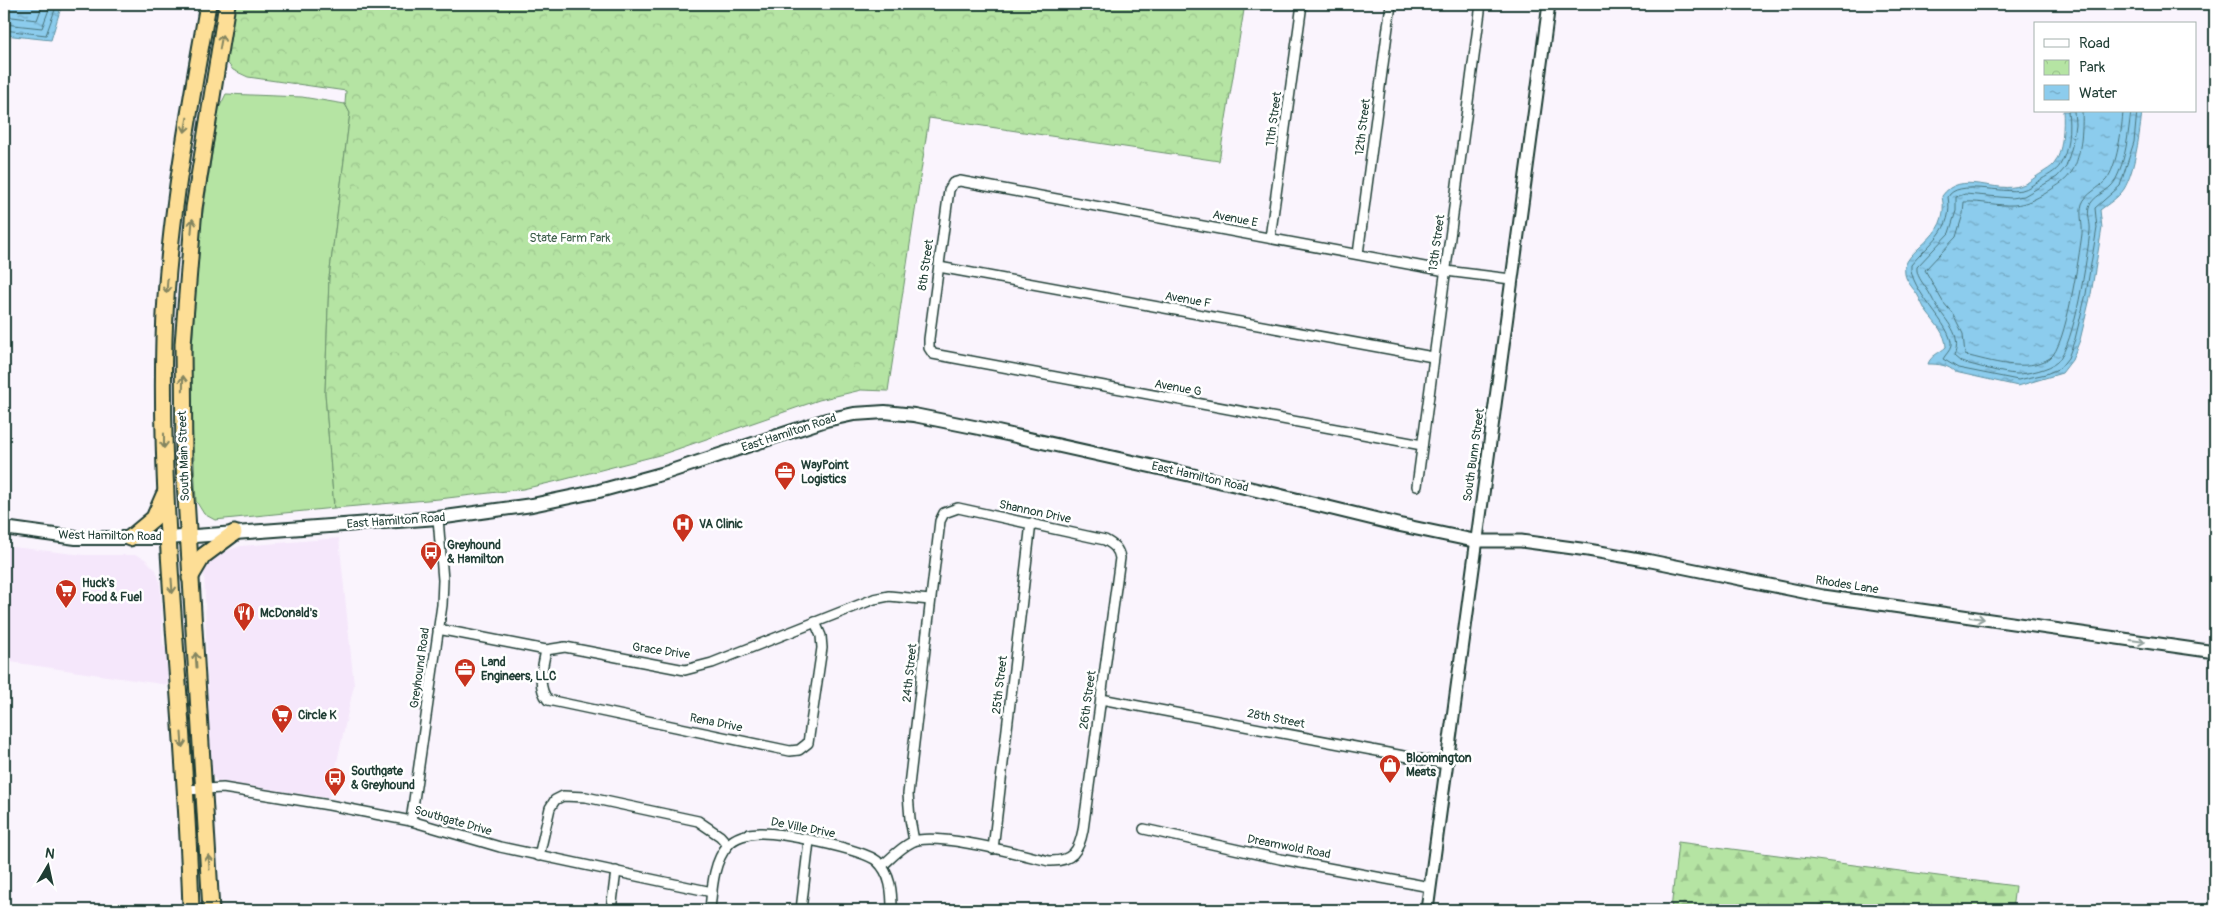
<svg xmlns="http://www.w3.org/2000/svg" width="2219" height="914" font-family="Pangolin,sans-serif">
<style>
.built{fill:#f5e7fb}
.green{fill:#b5e4a3;stroke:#6a906c}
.forest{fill:url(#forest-firs);stroke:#6a906c}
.park{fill:url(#park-crowns);stroke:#6a906c}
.water{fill:url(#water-ripples);stroke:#6093a3}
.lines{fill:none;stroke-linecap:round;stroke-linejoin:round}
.shore{stroke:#4b767e;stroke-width:1}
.minor-casing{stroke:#1f3d34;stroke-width:12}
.tertiary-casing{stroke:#1f3d34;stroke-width:15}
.secondary-casing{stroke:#1f3d34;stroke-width:16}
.trunk-casing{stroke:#1f3d34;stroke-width:19}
.minor{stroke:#fff;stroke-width:9}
.tertiary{stroke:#fff;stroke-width:11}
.secondary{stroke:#fff;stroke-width:12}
.trunk{stroke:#fdde96;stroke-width:15}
.oneway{stroke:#838560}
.oneway2{stroke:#8f9e9a}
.labels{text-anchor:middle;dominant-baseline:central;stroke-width:5;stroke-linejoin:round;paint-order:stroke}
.street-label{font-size:12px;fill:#1f3d34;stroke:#fff}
.park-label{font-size:12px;fill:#3d5e4a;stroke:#fff}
.poi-label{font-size:12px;font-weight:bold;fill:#1f3d34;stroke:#fff;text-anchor:start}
</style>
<defs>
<pattern id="forest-firs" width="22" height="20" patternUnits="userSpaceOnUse" patternTransform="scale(1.25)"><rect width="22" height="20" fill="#b5e4a3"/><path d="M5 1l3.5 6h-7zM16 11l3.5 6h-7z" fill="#9bc48d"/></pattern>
<pattern id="park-crowns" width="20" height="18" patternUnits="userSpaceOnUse" patternTransform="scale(1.25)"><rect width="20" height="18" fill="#b5e4a3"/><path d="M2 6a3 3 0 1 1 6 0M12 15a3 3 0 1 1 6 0" fill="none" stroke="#9bc48d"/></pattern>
<pattern id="water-ripples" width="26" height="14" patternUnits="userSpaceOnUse" patternTransform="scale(1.25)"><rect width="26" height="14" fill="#8ccced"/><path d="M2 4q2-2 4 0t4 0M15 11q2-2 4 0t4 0" fill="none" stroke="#72a7c1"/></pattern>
</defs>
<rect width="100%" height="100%" fill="#faf4fd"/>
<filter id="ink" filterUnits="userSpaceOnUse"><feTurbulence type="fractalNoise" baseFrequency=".02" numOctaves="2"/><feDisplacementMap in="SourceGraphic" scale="10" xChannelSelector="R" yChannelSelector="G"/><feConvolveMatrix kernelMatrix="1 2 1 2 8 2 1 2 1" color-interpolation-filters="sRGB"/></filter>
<g filter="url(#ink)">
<!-- built -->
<g class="built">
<path d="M339 538 354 685 329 798 217 781 210 773 204 567 212 556 241 546Z"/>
<path d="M4 546 84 555H137L145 559 156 570 160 582 163 645 166 648 168 685 4 661Z"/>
</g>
<!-- green -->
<path class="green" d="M226 94 302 97 345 104 350 113 329 278 325 393 334 508 215 520 204 514 196 501 190 380 199 237 219 108Z"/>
<!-- forest -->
<path class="forest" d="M1678 842 2015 886 2012 910H1671Z"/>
<!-- park -->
<path class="park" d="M234 4H1245L1219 161 929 118 888 391 861 390 819 400 663 454 562 480 523 489 439 499 334 508 325 393 329 278 350 113 345 104 346 91 248 77 233 70 226 61 225 52Z"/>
<!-- water -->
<g class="water">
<path d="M4 4H62L51 40 4 35Z"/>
<path d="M2063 111H2142C2140 132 2135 171 2124 189 2118 198 2108 204 2100 210L2102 228 2091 294 2080 340 2072 360 2062 373 2018 386 1955 372C1948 365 1939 364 1928 364 1931 355 1940 353 1946 347 1946 334 1935 323 1928 314 1923 308 1921 300 1917 294 1913 288 1906 281 1905 274 1900 248 1952 241 1942 196 1961 169 1996 195 2022 185 2029 183 2036 176 2042 173 2046 170 2051 168 2054 164 2063 154 2064 124 2063 111Z"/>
</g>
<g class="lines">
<!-- shore -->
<g class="shore">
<path d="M4 16 37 20 43 4"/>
<path d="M4 24 42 28 51 4"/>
<path d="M4 30 46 35 57 4"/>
<path d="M2068 111C2070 127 2069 151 2060 165 2056 172 2046 176 2039 181 2033 184 2028 189 2022 190 2003 194 1957 179 1948 197 1954 230 1929 243 1911 265 1908 289 1954 327 1951 346 1950 351 1945 355 1943 359L1958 368 2018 380 2046 374 2060 368 2068 358 2075 339 2086 294 2097 228 2095 208 2120 186 2134 142 2137 111"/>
<path d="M2074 111 2075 124 2072 146 2066 167 2057 177 2024 196 2011 198 1965 194 1956 197V211L1949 233 1917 267C1916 275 1922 282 1926 288 1930 293 1932 299 1936 305 1946 322 1963 334 1954 356L1961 362C1979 366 1999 373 2017 374 2027 374 2050 369 2057 362 2075 344 2087 258 2090 231 2091 223 2087 216 2089 208 2091 196 2109 192 2115 181 2126 160 2128 135 2131 111"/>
<path d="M2082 111C2083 127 2081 162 2070 174 2064 183 2054 187 2046 193 2035 199 2027 204 2014 205 1998 206 1981 201 1964 202L1963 214 1956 237 1925 270 1943 302 1953 314 1963 334 1965 355C1990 361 2027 373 2050 358 2066 347 2079 256 2082 234 2083 224 2079 214 2082 204 2086 193 2099 189 2106 180 2117 167 2122 129 2123 111"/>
</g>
<!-- minor casing -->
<g class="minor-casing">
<g id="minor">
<path d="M1270 238 1302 4"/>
<path d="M1358 254 1391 4"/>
<path d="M939 267 1433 357"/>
<path d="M1422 445 933 354 929 348V339L949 190 953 183 960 181 1446 271 1511 279"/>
<path d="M1417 486 1481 4"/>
<path d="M438 629 546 650 565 647 685 670 712 663 874 599 889 596 930 600"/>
<path d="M546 650C543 667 536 686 548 700L790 751 799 750 808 743 822 648 821 636 815 622"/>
<path d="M1101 699 1446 764"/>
<path d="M185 790 223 788 329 805 411 821 500 847 712 892"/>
<path d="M411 821 442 605 443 580 438 518"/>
<path d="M1144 829 1280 859 1430 887"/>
<path d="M993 849 1031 523"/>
<path d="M539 856 550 808 555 800 563 796 586 797 698 821 720 836 728 845"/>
<path d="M882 866C891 858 900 848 912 842 934 831 1023 855 1049 861 1072 862 1079 851 1083 830L1120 558C1118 548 1114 545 1105 540L958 508 944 513 940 521 908 794 910 819 914 841"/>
<path d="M611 910 616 871"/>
<path d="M710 910C712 889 713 862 728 845 734 837 749 833 759 833 779 832 862 849 877 861 891 874 892 892 892 910"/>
<path d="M801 910 809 841"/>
</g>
</g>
<!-- tertiary casing -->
<g class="tertiary-casing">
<g id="tertiary">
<path d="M1476 541H1521L1588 550 1651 561 1823 596 2215 652"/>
<path d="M1427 910 1549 4"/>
</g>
</g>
<!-- secondary casing -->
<g class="secondary-casing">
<path id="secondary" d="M4 528 76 538H168L438 518 532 505 599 491 665 473 826 420 854 414 885 412 914 415 984 429 1236 485 1400 525 1476 541"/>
</g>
<!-- trunk casing -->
<g class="trunk-casing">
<g id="trunk">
<path d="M130 538 154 518 164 495"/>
<path d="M190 578 203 556 234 533"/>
<path d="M191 910C186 720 159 530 164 339 167 226 189 115 208 4"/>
<path d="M211 910 184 464 183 344 194 208 227 4"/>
</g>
</g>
<!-- minor -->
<use href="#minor" class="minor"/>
<!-- tertiary -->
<use href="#tertiary" class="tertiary"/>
<!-- secondary -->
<use href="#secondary" class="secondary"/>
<!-- trunk -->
<use href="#trunk" class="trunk"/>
</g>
<!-- one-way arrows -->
<defs><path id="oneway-shaft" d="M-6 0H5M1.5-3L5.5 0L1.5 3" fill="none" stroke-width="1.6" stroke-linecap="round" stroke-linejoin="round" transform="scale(1.25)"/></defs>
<g class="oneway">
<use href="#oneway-shaft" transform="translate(221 42) rotate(-80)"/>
<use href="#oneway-shaft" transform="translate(186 125) rotate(100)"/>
<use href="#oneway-shaft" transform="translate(192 226) rotate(-85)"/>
<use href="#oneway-shaft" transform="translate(167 286) rotate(94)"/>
<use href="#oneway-shaft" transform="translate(183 383) rotate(-89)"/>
<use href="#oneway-shaft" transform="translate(164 441) rotate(90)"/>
<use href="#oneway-shaft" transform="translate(172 586) rotate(86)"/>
<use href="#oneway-shaft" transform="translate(196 660) rotate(-94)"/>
<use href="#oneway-shaft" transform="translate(182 740) rotate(86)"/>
<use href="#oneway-shaft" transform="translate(209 862) rotate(-94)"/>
</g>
<g class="oneway2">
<use href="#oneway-shaft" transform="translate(1977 618) rotate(8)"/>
<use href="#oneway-shaft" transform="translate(2138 641) rotate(8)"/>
</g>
</g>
<!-- icons -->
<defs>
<g id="office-pin" transform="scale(1.125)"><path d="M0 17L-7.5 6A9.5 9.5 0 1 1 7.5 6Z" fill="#c8321e" stroke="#fff"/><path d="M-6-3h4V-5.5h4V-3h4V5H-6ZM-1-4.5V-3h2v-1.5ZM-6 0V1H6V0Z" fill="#fff"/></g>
<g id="hospital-pin" transform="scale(1.125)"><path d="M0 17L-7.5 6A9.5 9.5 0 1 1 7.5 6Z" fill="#c8321e" stroke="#fff"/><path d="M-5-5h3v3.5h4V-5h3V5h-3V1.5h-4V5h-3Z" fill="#fff"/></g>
<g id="bus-pin" transform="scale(1.125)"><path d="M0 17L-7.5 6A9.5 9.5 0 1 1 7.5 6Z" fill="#c8321e" stroke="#fff"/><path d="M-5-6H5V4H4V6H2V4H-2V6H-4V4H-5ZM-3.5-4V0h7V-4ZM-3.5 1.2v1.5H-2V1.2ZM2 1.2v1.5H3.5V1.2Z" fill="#fff"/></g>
<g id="supermarket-pin" transform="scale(1.125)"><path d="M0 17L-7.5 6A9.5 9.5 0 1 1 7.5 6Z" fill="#c8321e" stroke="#fff"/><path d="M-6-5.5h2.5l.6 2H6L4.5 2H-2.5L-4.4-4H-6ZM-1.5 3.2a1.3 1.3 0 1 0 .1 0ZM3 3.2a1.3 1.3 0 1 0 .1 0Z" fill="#fff"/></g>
<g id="restaurant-pin" transform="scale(1.125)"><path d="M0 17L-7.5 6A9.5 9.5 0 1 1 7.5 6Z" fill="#c8321e" stroke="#fff"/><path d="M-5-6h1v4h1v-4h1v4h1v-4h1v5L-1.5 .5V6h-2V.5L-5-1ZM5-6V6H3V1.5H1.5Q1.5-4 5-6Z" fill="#fff"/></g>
<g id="shop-pin" transform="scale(1.125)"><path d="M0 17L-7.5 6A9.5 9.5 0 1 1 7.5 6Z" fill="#c8321e" stroke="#fff"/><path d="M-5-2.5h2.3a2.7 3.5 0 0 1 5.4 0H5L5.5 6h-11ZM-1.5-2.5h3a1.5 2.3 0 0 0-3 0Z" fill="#fff"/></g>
</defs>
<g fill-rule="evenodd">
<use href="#office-pin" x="785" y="472"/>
<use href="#hospital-pin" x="683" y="524"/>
<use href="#bus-pin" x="431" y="552"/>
<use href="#supermarket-pin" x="66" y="590"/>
<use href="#restaurant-pin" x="244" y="613"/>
<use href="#office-pin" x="465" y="669"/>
<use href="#supermarket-pin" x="282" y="715"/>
<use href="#shop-pin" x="1390" y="765"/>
<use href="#bus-pin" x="335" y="778"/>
</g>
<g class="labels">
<!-- street labels -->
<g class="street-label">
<text transform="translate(1274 119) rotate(-82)">11th Street</text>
<text transform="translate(1363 127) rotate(-83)">12th Street</text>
<text transform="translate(1235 219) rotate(11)">Avenue E</text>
<text transform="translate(1437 243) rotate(-82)">13th Street</text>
<text transform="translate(926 265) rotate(-82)">8th Street</text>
<text transform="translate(1188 300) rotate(10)">Avenue F</text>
<text transform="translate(1178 388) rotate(10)">Avenue G</text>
<text transform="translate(789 433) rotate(-18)">East Hamilton Road</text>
<text transform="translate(1474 455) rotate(-82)">South Bunn Street</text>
<text transform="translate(184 456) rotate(-92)">South Main Street</text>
<text transform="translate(1200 477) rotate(13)">East Hamilton Road</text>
<text transform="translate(1035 512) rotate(12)">Shannon Drive</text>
<text transform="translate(396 521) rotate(-4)">East Hamilton Road</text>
<text transform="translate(110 536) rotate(1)">West Hamilton Road</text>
<text transform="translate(1847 585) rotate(9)">Rhodes Lane</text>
<text transform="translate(661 651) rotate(8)">Grace Drive</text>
<text transform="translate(420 668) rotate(-82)">Greyhound Road</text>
<text transform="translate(910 673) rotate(-84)">24th Street</text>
<text transform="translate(1000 685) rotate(-83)">25th Street</text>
<text transform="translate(1088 700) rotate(-82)">26th Street</text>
<text transform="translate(1276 719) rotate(11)">28th Street</text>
<text transform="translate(716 723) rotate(11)">Rena Drive</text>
<text transform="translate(453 821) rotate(16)">Southgate Drive</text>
<text transform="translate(803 828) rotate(11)">De Ville Drive</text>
<text transform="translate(1289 847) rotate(11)">Dreamwold Road</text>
</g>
<!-- park labels -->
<g class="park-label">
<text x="570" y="238">State Farm Park</text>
</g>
<!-- poi labels -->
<g class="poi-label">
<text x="801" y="465">WayPoint<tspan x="801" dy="14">Logistics</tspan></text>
<text x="699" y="524">VA Clinic</text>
<text x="447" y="545">Greyhound<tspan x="447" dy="14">&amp; Hamilton</tspan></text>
<text x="82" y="583">Huck's<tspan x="82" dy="14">Food &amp; Fuel</tspan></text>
<text x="260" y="613">McDonald's</text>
<text x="481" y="662">Land<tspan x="481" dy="14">Engineers, LLC</tspan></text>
<text x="298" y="715">Circle K</text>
<text x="1406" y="758">Bloomington<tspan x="1406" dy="14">Meats</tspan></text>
<text x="351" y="771">Southgate<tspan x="351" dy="14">&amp; Greyhound</tspan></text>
</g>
</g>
<!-- margin -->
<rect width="2219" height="914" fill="none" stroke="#fff" stroke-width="20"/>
<rect x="10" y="10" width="2199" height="894" fill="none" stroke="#1f3d34" stroke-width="2" filter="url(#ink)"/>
<!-- legend -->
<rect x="2034" y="22" width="162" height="90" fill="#ffffff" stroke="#a5b1ae"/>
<rect x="2044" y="39" width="25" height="8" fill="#ffffff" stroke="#a5b1ae"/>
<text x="2079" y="48" font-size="15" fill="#1f3d34">Road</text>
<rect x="2044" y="60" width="25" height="15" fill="url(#park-crowns)" stroke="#a5b1ae"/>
<text x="2079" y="72" font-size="15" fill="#1f3d34">Park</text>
<rect x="2044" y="85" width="25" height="15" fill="url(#water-ripples)" stroke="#a5b1ae"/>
<text x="2079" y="98" font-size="15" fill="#1f3d34">Water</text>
<!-- north arrow -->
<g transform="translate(48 866) rotate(9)" stroke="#ffffff" stroke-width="4" paint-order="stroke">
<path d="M0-4L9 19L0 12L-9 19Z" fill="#1f3d34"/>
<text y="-8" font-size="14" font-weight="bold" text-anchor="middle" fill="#1f3d34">N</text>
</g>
</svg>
